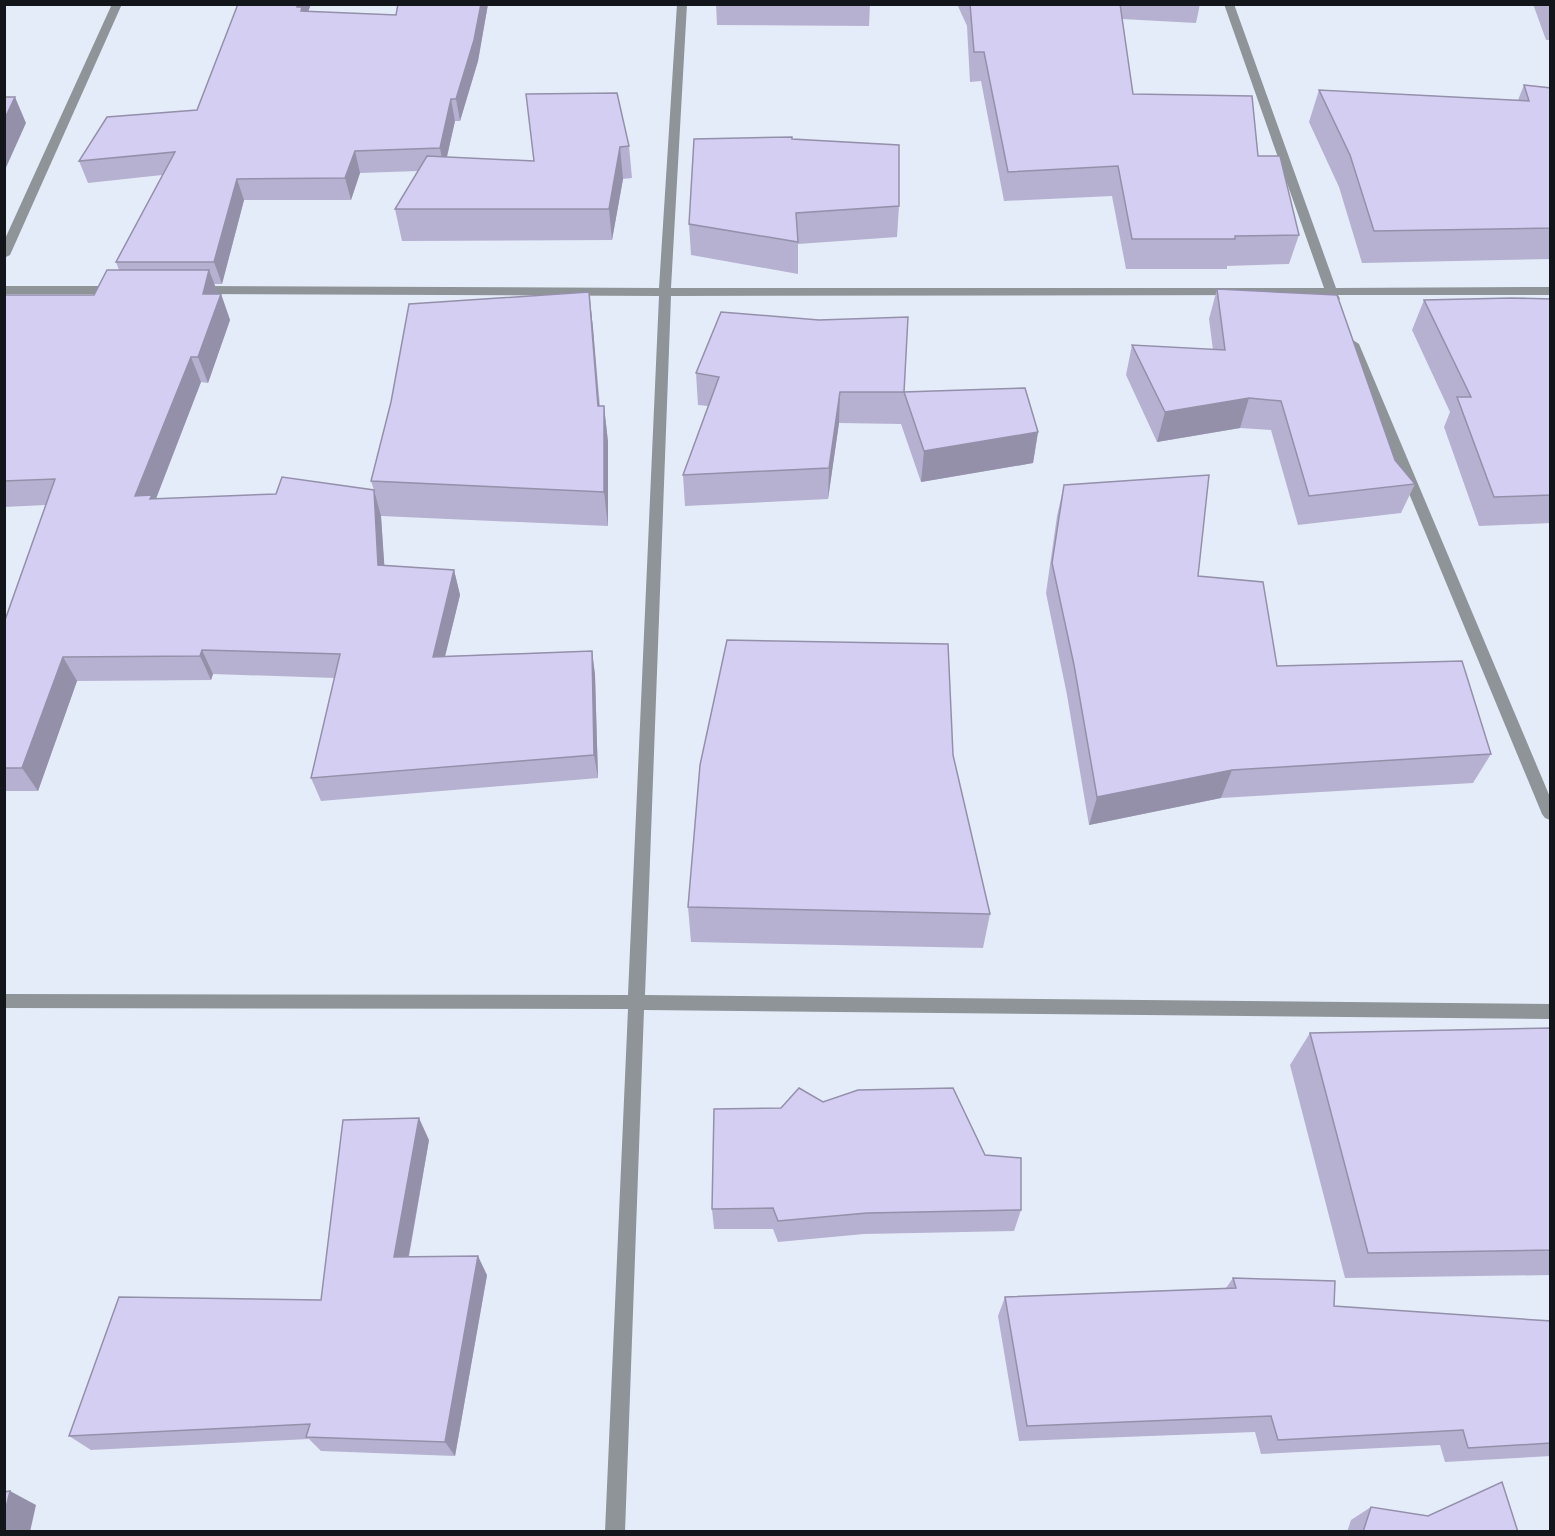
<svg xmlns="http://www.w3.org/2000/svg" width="1555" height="1536" font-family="'Nunito Sans',sans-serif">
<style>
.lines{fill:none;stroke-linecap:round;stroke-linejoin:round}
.street{fill:#8e9497;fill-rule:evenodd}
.wall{fill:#b6b1d1}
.shaded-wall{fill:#9490aa}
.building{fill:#d4cef3;stroke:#9490aa;stroke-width:1.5}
</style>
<rect width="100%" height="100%" fill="#e4ecfa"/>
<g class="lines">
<!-- street -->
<g class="street">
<path d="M112 4H122L10 255 4 258V241Z"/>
<path d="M677 4H687L671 288H1324L1224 4H1234L1336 288 1550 287V295H1338L1340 299 1334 303 1330 302 1327 295 671 296 645 995 1550 1004V1019L644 1010 625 1532H605L628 1009 4 1008V994L628 995 659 296 198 294 192 290 198 286 659 288Z"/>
<path d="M4 286H117L123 290 117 294H4Z"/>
<path d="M1353 340 1359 344 1550 797V820L1545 818 1542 814 1347 344Z"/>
</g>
</g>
<!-- wall -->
<g class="wall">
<path d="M311 4 308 12 396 15 398 4H488L478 61 460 121H455L447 157 534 161 526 94 629 146 632 178 623 179 612 240 402 241 395 209 418 171 360 173 351 200H244L222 284H214L218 294H221L230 320 208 383 201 382 156 499 374 490 371 481 589 292 593 328 600 406H604L608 442V526L381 516 384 565 454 570 460 595 445 656 592 651 595 675 598 778 321 801 311 778 335 678 213 674 211 680 77 681 38 791H4V623L46 505 4 507V295H94L119 270 116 262 162 175 88 183 79 161 197 110Z"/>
<path d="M716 4H870L869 26 717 25Z"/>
<path d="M957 4H1200L1196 23 1122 19 1133 94 1258 156 1299 235 1289 264 1227 266V269H1126L1112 196 1004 201 981 81 970 82 967 26Z"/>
<path d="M1533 4H1551V40H1546Z"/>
<path d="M1524 85 1551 88V259L1362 263 1339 187 1309 122 1319 90 1518 100Z"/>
<path d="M792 139 899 206 897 237 798 244V274L691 255 689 224Z"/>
<path d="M1217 289 1395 460 1415 484 1401 513 1298 525 1271 430 1240 428 1157 442 1126 375 1132 345 1213 350 1209 319Z"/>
<path d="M1551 299V523L1479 526 1444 427 1450 412 1412 330 1424 300Z"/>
<path d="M696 373 904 392 1038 432 1033 463 921 482 901 424 839 423 828 499 685 506 683 475 708 406 698 405Z"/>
<path d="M1064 485 1198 576 1277 666 1491 754 1473 783 1221 798 1089 825 1067 695 1046 593 1057 516Z"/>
<path d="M953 755 990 914 983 948 691 942 688 907Z"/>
<path d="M1551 1028V1275L1345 1278 1290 1065 1310 1033Z"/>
<path d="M823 1102 985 1155 1021 1210 1014 1231 864 1234 778 1242 773 1229H714L712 1209 781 1108Z"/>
<path d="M429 1140 409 1257 487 1275 455 1456 321 1451 309 1439 91 1450 69 1436 321 1300Z"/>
<path d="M1233 1278 1334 1306 1551 1321V1456L1445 1462 1440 1445 1261 1454 1255 1432 1019 1441 998 1316 1005 1297 1226 1288Z"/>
<path d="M1371 1507 1428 1516 1518 1532H1347L1351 1520Z"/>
</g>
<!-- shaded-wall -->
<g class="shaded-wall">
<path d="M297 4H311L305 19 297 7Z"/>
<path d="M481 4H488L478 61 460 121 456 99Z"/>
<path d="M15 97 26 123 4 172V120Z"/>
<path d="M451 99 455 121 444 169 440 148Z"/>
<path d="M620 147 623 179 612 240 609 209Z"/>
<path d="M355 151 360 173 351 200 345 178Z"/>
<path d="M237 179 244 200 222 284 214 262Z"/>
<path d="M209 270 219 296 221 294 230 320 208 383 198 357 203 294Z"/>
<path d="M589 292 593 328 602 442 598 406Z"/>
<path d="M191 357 201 382 155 501 135 496Z"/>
<path d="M840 392 839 423 828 499 829 468Z"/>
<path d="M1249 398 1240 428 1157 442 1165 412Z"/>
<path d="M604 406 608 442V526L604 492Z"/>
<path d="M1038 432 1033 463 921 482 924 451Z"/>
<path d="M374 490 381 516 386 589 378 565Z"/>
<path d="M454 570 460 595 439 681 433 657Z"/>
<path d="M202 650 213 674 211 680 200 656Z"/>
<path d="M592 651 595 675 598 778 594 755Z"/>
<path d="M63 657 77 681 38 791 22 768Z"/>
<path d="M1232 770 1221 798 1089 825 1097 797Z"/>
<path d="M419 1118 429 1140 405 1276 394 1257Z"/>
<path d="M478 1256 487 1275 455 1456 445 1442Z"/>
<path d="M10 1491 36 1505 30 1532H4V1516Z"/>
</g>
<!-- building -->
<g class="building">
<path d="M238 4H297V7H302L301 11 396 15 398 4H481L474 40 456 99H451L440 148 355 151 345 178 237 179 214 262H116L175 152 79 161 107 117 197 110Z"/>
<path d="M970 4H1120L1133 94 1252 96 1258 156H1280L1299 235 1235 236V239H1132L1118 166 1008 172 984 52H974Z"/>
<path d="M1524 85 1551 88V228L1374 231 1350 155 1319 90 1529 101Z"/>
<path d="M617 93 629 146 620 147 609 209H395L427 156 534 161 526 94Z"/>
<path d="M4 97H15L4 120Z"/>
<path d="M792 137V139L899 145V206L796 213 798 242 689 224 694 139Z"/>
<path d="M107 270H209L203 294H221L198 357H191L135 496 152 495 150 499 276 494 282 477 374 490 378 565 454 570 433 657 592 651 594 755 311 778 340 654 202 650 200 656 63 657 22 768H4V623L55 479 4 481V295H94Z"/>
<path d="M1217 289 1337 295 1395 460 1415 484 1309 496 1281 401 1249 398 1165 412 1132 345 1225 350Z"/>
<path d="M589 292 598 406H604V492L371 481 391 402 409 304Z"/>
<path d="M1511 298 1551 299V495L1494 497 1457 397H1471L1424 300Z"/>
<path d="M721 312 819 320 908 317 904 392H840L829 468 683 475 719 377 696 373Z"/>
<path d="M1025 388 1038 432 924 451 904 392Z"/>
<path d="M1209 475 1198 576 1263 582 1277 666 1462 661 1491 754 1232 770 1097 797 1074 665 1052 563 1064 485Z"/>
<path d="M727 640 948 644 953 755 990 914 688 907 700 765Z"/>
<path d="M1551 1028V1250L1368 1253 1310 1033Z"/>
<path d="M799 1088 823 1102 858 1090 953 1088 985 1155 1021 1158V1210L867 1213 778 1221 773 1208 712 1209 714 1109 781 1108Z"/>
<path d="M419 1118 394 1257 478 1256 445 1442 306 1437 310 1424 69 1436 119 1297 321 1300 343 1120Z"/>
<path d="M1233 1278 1335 1281 1334 1306 1551 1321V1443L1468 1448 1463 1430 1278 1440 1271 1416 1027 1426 1005 1297 1236 1288Z"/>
<path d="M1502 1482 1518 1532H1363L1371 1507 1428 1516Z"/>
<path d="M10 1491 4 1516V1492Z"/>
</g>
<!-- border -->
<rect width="1555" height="1536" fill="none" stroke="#121519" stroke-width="12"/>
</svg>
